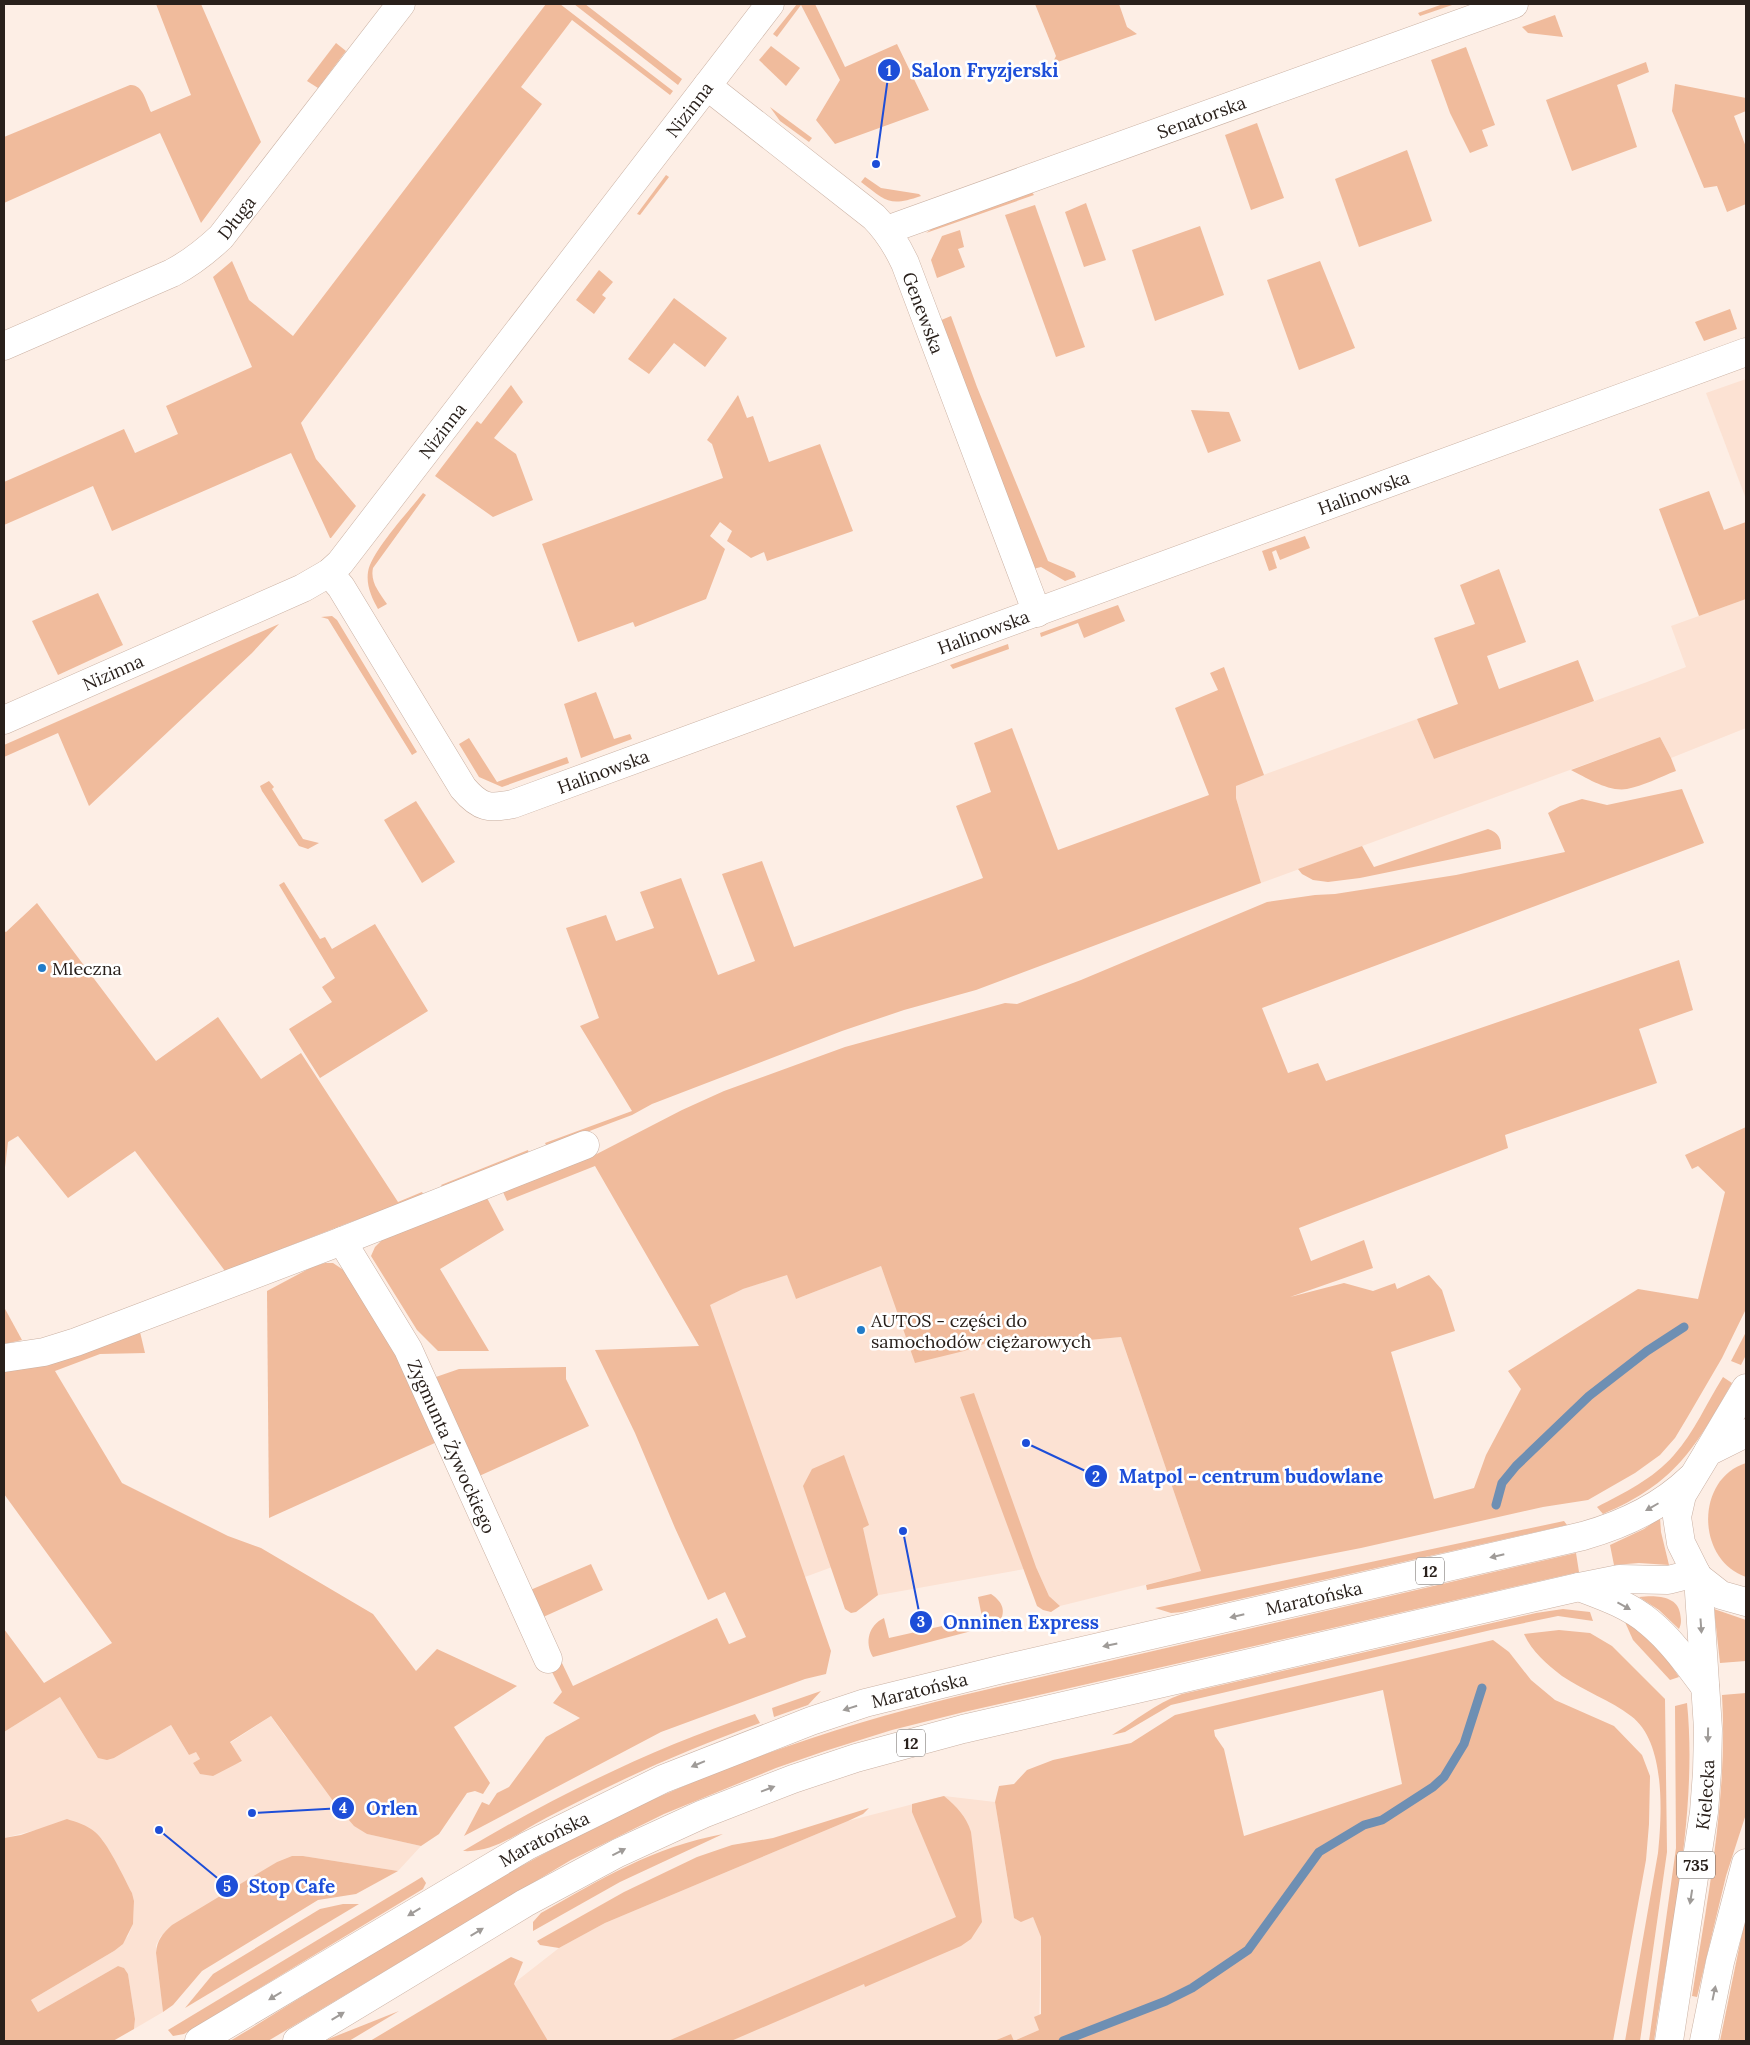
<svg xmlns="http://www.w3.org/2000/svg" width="1750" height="2045" font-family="Lora,serif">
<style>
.built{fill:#fce2d3}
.green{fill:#f0bb9c;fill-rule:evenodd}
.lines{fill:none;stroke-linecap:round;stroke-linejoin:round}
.stream{stroke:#6e8fb3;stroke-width:9}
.minor-casing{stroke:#cab1a3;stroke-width:29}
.secondary-casing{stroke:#cab1a3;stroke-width:29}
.primary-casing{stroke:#cab1a3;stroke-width:29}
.minor{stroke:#fff;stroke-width:28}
.secondary{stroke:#fff;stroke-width:28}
.primary{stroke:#fff;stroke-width:28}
.oneway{fill:#9f9b98}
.poi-dot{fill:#217cc9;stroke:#fff;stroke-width:2}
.labels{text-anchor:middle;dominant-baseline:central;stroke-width:5;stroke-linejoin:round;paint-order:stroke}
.shield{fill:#fff;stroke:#69635f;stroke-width:1}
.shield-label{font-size:16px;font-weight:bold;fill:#29201b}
.street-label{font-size:18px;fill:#29201b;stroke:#fff}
.poi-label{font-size:18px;fill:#29201b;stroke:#fff;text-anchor:start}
.leader{fill:none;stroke:#1d4ed8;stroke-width:2}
.callout-dot{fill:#1d4ed8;stroke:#fff;stroke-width:2}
.mark-label{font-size:15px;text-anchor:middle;font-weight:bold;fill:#fff}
.callout-label{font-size:19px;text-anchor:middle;font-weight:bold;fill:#1d4ed8;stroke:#fff;stroke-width:5;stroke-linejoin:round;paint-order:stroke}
</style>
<rect width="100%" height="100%" fill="#fdeee5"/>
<!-- built -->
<g class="built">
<path d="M1746 379V499L1706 393Z"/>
<path d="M1746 599V728L1671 758 1660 737 1261 883 1236 798V785L1417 719 1434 759 1647 682 1686 667 1671 626Z"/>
<path d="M881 1266 887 1282 964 1351 1010 1335 1015 1347 1121 1337 1201 1571 1060 1606 1049 1596 1036 1567 879 1595 867 1600 851 1560 778 1587 700 1347 682 1317 743 1289 787 1274 796 1299Z"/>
<path d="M60 1697 96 1755 114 1758 171 1725 189 1755 196 1751 200 1759 193 1763 200 1774 242 1762 230 1743 271 1716 284 1735 367 1834 421 1846 398 1871 303 1856H292L277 1862 161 1936 156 1945V1953L163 2012 134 2029 135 2019 128 1974 124 1968 118 1966 38 2012 31 2000 114 1951 128 1936 133 1924 134 1901 132 1893 102 1839 36 1830 4 1838V1732Z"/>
<path d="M944 1796 995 1802 1014 1918 1033 1917 1041 1937 1039 2030 1014 2041 1011 2034 994 2041H542L509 1987 559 1948 605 1923 848 1821Z"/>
</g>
<!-- green -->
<g class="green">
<path d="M156 4H201L261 142 201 223 160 133 4 203V137L130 85C143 84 146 102 151 112L191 95Z"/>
<path d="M546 4H560L673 91 670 95 572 20 521 87 542 104 301 423 316 459 356 506 331 538H330L291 453 112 531 93 486 4 525V482L124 429 135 453 178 434 166 406 252 367 213 277 232 261 249 300 293 336Z"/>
<path d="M574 4H585L682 79 678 85Z"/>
<path d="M797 4H815L845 67 897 44 929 110 835 144 816 120 840 80 801 5 777 37 773 34Z"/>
<path d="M1035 4H1119L1127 27 1137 34 1052 64 1056 56Z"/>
<path d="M1443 4H1455L1420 16 1418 13Z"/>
<path d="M1555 15 1563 37 1528 33 1522 27Z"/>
<path d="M336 43 346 51 318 88 307 81Z"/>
<path d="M771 46 800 68 786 86 759 60Z"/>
<path d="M1466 47 1495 125 1482 130 1488 146 1470 153 1450 113 1431 60Z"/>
<path d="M1646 62 1649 72 1617 85 1637 147 1572 171 1546 100Z"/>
<path d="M1675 84 1746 98V111L1734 116 1746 147V204L1727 212 1717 186 1704 188 1672 111Z"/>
<path d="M770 107 812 138 809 142 780 121Z"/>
<path d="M1257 123 1284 198 1251 210 1225 135Z"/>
<path d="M1407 150 1432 221 1359 247 1335 179Z"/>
<path d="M666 175 669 177 640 215 637 214Z"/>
<path d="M865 177 881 188 919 194 921 196C889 207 886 201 861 182Z"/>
<path d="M1031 191 1034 195 926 233 936 226Z"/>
<path d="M1086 203 1106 260 1084 267 1065 212Z"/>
<path d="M1035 205 1085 347 1056 357 1005 215Z"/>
<path d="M1200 226 1224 295 1155 321 1132 250Z"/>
<path d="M960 230 964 247 958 249 965 267 937 278 931 260 942 236Z"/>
<path d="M1320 261 1355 348 1299 370 1267 280Z"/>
<path d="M599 270 613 282 602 295 606 298 594 314 576 300Z"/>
<path d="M674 298 727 338 705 367 674 343 649 374 628 359Z"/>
<path d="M1730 309 1737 329 1704 341 1695 322Z"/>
<path d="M951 316 977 387 1048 561 1074 572 1076 577 1065 581 1041 567 1033 569 939 321Z"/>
<path d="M511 385 523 402 494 438 516 454 533 500 493 517 435 476 477 421 481 424Z"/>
<path d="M738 395 747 418 753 416 769 462 820 444 853 531 767 561 764 552 751 558 727 541 732 531 720 522 710 536 725 549 706 599 635 627 633 622 578 642 542 544 723 478 712 444 707 440Z"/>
<path d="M1191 410 1229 412 1241 441 1208 453Z"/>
<path d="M1709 491 1724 530 1746 522V599L1699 616 1659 509Z"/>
<path d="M423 493 426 495 373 568C370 582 379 592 387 604L378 609C372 598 366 586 368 572 371 552 409 511 423 493Z"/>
<path d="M1305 536 1310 548 1280 560 1276 550 1272 552 1277 568 1269 571 1262 551Z"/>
<path d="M1499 569 1526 642 1487 656 1499 689 1578 660 1594 701 1434 759 1417 719 1458 704 1434 638 1475 624 1460 585Z"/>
<path d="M98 593 123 645 58 675 32 621Z"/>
<path d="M1118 605 1125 621 1084 638 1078 623 1041 637 1040 633Z"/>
<path d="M332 616 337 620 417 752 412 755 328 619 321 617Z"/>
<path d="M279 624 252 653 89 806 58 733 4 757V745Z"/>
<path d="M1008 644 1009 649 953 669 950 665Z"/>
<path d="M1224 667 1264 775 1236 786V798L1261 883 976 990 904 1010 842 1031 652 1104 632 1115 547 1147 545 1143 632 1111 580 1026 599 1018 566 928 606 915 616 941 654 928 640 892 681 878 718 975 755 961 722 874 762 861 794 947 983 878 956 806 991 792 974 743 1012 728 1058 850 1209 795 1175 708 1218 690 1210 673Z"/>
<path d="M596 692 614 739 630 734 632 739 581 758 564 704Z"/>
<path d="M1660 737 1671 758 1676 771C1660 777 1643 786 1627 789 1608 792 1587 778 1571 770Z"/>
<path d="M469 738 497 782 567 757 569 763 502 787 479 777 459 744Z"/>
<path d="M269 781 274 787 272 789 303 839 319 843 308 849 299 846 262 791 260 786Z"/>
<path d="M1682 789 1704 843 1262 1008 1288 1073 1318 1063 1326 1081 1679 960 1693 1010 1639 1029 1657 1083 1505 1135 1508 1148 1299 1228 1311 1261 1364 1240 1373 1268 1290 1297 1344 1283 1373 1291 1395 1283 1397 1289 1429 1275 1442 1290 1455 1331 1391 1352 1434 1499 1474 1488 1486 1455 1521 1389 1508 1371 1638 1289 1698 1299 1725 1192 1698 1166 1692 1169 1685 1155 1746 1127V1309L1722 1358 1687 1418 1675 1438 1660 1455 1635 1473 1588 1500 1543 1507 1361 1548 1147 1590 1146 1585 1201 1571 1121 1337 1015 1347 1010 1335 964 1351 915 1363 881 1266 796 1299 787 1275 743 1289 710 1305 831 1651 826 1674 805 1679 661 1732 464 1836 482 1802 489 1805 497 1793 509 1787 546 1737 580 1718 553 1703 562 1692 549 1666 550 1638 573 1686 717 1618 729 1644 746 1637 725 1592 708 1600 675 1528 635 1433 595 1350 699 1346 595 1166 507 1201 503 1192 589 1158 682 1110 724 1091 845 1047 1005 1003 1017 1004 1081 980 1267 902 1315 895 1335 894 1456 875 1565 852 1548 813 1560 806 1582 799 1607 805Z"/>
<path d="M416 801 455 862 422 883 384 820Z"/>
<path d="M1488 829C1499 833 1501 838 1501 849L1360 878 1328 882 1313 880 1302 874 1298 869 1362 846 1374 867Z"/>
<path d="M284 882 320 939 325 937 332 949 375 924 428 1011 320 1078 289 1029 332 1002 322 987 335 978 279 885Z"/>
<path d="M37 903 156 1061 218 1017 261 1079 301 1053 398 1202 422 1192 424 1196 348 1223 225 1271 135 1151 68 1198 18 1136 8 1142 4 1176V931L6 932Z"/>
<path d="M528 1150 529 1154 443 1188 441 1185Z"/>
<path d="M487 1198 504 1230 440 1269 489 1351H438L417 1330 371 1256 375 1247 383 1239Z"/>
<path d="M325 1263H333L345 1271 391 1342 437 1442 269 1518 267 1291 312 1267Z"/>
<path d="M4 1307 22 1340 4 1344Z"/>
<path d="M140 1332 145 1353 100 1354 55 1371 122 1483 228 1536 261 1548 373 1614 416 1671 437 1649 517 1686 454 1727 490 1783 483 1794 475 1791 467 1793 439 1834 421 1846 367 1834 354 1826 336 1805 271 1716 230 1742 242 1761 213 1776 200 1774 193 1763 200 1759 196 1752 189 1755 171 1725 114 1758 107 1760 98 1758 60 1697 4 1732V1629L44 1683 112 1643 4 1494V1371Z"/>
<path d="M1746 1332V1355L1741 1365 1731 1361Z"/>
<path d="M566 1367V1379L589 1426 477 1477 433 1378 459 1369Z"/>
<path d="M1723 1377 1732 1383C1695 1448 1676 1483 1603 1514L1597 1507C1624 1493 1653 1479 1674 1455 1694 1433 1707 1402 1723 1377Z"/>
<path d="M974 1393 1036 1567 1049 1596 1060 1606 1051 1612 1043 1610 1037 1606 960 1397Z"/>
<path d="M844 1455 869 1525 863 1528 878 1595 856 1612 851 1613 845 1609 803 1486 812 1469Z"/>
<path d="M1746 1463V1577C1696 1560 1695 1479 1746 1463Z"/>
<path d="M1660 1518 1661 1532 1669 1565 1639 1563 1614 1565 1610 1545 1644 1529Z"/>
<path d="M1564 1521 1567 1525 1182 1612 1171 1613 1155 1608Z"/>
<path d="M1576 1553 1579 1572 964 1712 892 1730 825 1751 776 1768 664 1814 571 1860 268 2041H230C357 1964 483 1881 618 1816 727 1763 842 1725 959 1696Z"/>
<path d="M591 1564 603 1590 541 1618 528 1591Z"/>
<path d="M991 1594C1003 1602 1007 1612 998 1624L873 1657C864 1642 869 1625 884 1618L889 1638 982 1617 978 1597Z"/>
<path d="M1639 1597C1654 1595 1677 1595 1680 1613 1681 1619 1682 1623 1679 1629L1659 1610Z"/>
<path d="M1563 1609 1590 1612 1593 1621 1558 1616 1491 1630 1171 1705 1125 1732 1112 1735C1137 1720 1154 1704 1182 1694L1536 1613Z"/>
<path d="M1714 1609 1746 1620V1661L1720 1663Z"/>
<path d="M1625 1622C1649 1632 1665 1656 1679 1677L1670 1680 1633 1640Z"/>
<path d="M1559 1630 1590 1633 1612 1646 1665 1699 1667 1852 1640 2041H1625L1658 1853C1662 1814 1666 1742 1631 1716 1610 1700 1584 1691 1562 1676 1547 1664 1532 1652 1524 1634Z"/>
<path d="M1493 1640 1509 1652 1531 1680 1555 1700 1614 1726 1642 1755 1650 1776 1649 1824 1646 1860 1613 2041H1278L1253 2040V2041H994L1011 2034 1014 2041 1039 2030 1034 2017 1041 2014V1937L1033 1917 1021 1922 1014 1918 995 1802 999 1786 1014 1784 1027 1770 1053 1760 1131 1743 1175 1715ZM1383 1690 1402 1784 1244 1836 1224 1749 1215 1736 1214 1730Z"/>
<path d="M821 1691 808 1705 774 1717 772 1708Z"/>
<path d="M1746 1693V1814L1726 1876 1697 1997 1692 1996C1708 1896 1728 1796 1722 1695Z"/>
<path d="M1687 1703C1698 1811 1670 1933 1654 2041H1649L1676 1848 1675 1706Z"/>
<path d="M755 1714 760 1723C708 1742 657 1763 608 1787 587 1797 567 1807 546 1818 519 1832 495 1853 463 1851 555 1796 653 1748 755 1714Z"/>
<path d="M944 1796C957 1807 966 1816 971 1832L982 1922 971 1939 961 1946 865 1987 864 1984 731 2041H668L956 1917 912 1812V1804Z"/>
<path d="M869 1808 863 1814 848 1821 605 1923 559 1948 540 1945 537 1941 624 1892 697 1857 732 1845 773 1838Z"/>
<path d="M67 1819C76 1822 87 1825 95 1832 108 1843 123 1876 132 1893L134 1901 133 1924 123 1944 114 1951 31 2000 38 2012 118 1966 124 1968 128 1974 135 2019 134 2029 113 2041H4V1838L21 1835Z"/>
<path d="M723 1834 620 1882 533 1931V1922L541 1913C601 1879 653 1847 723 1834Z"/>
<path d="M292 1856H303L398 1871 356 1894 318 1900 202 1971 173 2005 163 2012 156 1953C157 1940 163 1933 172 1925L277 1862Z"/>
<path d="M422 1877 426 1883 423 1889 184 2034 173 2036 168 2030Z"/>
<path d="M343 1904H359L185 2008 213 1974 320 1909Z"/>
<path d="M1746 1914V2037L1745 2041H1720Z"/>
<path d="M511 1957 523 1962 514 1984 548 2041H370Z"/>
<path d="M399 2011 349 2041H325L331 2038Z"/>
</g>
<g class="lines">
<!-- stream -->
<g class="stream">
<path d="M1496 1505 1502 1483 1516 1466 1589 1396 1647 1351 1684 1327"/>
<path d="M1063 2041 1166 2001 1192 1988 1248 1950 1319 1852 1364 1825 1382 1820 1433 1787 1444 1777 1464 1744 1482 1688"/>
</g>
<!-- minor casing -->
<g class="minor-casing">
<g id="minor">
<path id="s1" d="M707 86 874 217C888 231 897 246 905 263L1037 613"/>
<path id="s2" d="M887 230 1514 4"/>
<path id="s3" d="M4 346 172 273C191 263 206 251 221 237L401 4"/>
<path id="s4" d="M329 573 341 587 463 788C480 808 489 809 513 804L1746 352"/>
<path id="s5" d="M4 720 303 588 329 573 340 563 770 4"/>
<path d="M342 1241 585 1145"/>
<path id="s6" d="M4 1358 44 1352 76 1342 342 1241 408 1349 548 1659"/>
</g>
</g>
<!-- secondary casing -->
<g class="secondary-casing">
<path id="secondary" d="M1708 1452 1746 1388"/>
</g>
<!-- primary casing -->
<g class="primary-casing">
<g id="primary">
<path d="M1746 1433 1708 1452 1682 1495 1677 1517 1681 1543 1698 1577 1721 1595 1746 1602"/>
<path d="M1579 1587C1603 1596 1629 1605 1649 1622 1671 1640 1688 1664 1705 1687"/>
<path id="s7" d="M199 2041 527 1846 663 1779 811 1721 865 1703 999 1670 1583 1536C1622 1525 1661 1507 1691 1478"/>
<path d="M297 2041 525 1903 618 1853 703 1814 793 1779 856 1758 963 1729 1579 1587 1619 1579 1668 1580 1696 1573"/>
<path id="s8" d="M1669 2041 1704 1812 1707 1772 1708 1729 1698 1577"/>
<path d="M1704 2041 1720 1962 1746 1863"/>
</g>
</g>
<!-- minor -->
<use href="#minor" class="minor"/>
<!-- secondary -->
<use href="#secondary" class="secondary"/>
<!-- primary -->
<use href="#primary" class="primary"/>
</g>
<!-- one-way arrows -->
<defs><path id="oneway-solid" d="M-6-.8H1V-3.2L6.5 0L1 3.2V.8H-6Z" transform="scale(1.25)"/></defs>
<g class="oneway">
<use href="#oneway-solid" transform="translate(1652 1507) rotate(150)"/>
<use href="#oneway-solid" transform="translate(1497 1556) rotate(167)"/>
<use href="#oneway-solid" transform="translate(1624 1606) rotate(29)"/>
<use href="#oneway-solid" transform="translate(1237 1616) rotate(167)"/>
<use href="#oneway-solid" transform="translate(1701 1626) rotate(86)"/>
<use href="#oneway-solid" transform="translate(1110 1645) rotate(168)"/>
<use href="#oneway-solid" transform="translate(850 1708) rotate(162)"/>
<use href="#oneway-solid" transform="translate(1708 1735) rotate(91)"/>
<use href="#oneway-solid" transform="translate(698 1764) rotate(157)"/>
<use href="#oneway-solid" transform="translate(768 1789) rotate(-21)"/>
<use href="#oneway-solid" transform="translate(619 1852) rotate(-27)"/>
<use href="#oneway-solid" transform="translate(1691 1897) rotate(99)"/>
<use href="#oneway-solid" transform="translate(414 1912) rotate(149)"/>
<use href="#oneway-solid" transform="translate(477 1932) rotate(-31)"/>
<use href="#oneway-solid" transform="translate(1714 1993) rotate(-78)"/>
<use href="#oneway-solid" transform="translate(275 1996) rotate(149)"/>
<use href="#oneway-solid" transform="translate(338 2016) rotate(-31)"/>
</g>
<!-- markers -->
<g class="poi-dot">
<circle cx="42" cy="968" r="5"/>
<circle cx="861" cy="1330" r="5"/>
</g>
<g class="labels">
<!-- shield labels -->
<g class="shield">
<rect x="1416" y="1557.5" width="28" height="27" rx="4"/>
<rect x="897" y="1729.5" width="28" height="27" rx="4"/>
<rect x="1677" y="1851.5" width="38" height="27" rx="4"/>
</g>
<g class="shield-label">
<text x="1430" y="1571">12</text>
<text x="911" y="1743">12</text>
<text x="1696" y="1865">735</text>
</g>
<!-- street labels -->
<g class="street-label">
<text stroke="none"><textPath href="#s5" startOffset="944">Nizinna</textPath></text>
<text stroke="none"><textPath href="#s2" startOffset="334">Senatorska</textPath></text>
<text stroke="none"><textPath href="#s3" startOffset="269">Długa</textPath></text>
<text stroke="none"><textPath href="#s1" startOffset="321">Genewska</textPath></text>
<text stroke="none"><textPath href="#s5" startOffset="539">Nizinna</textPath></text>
<text stroke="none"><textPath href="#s4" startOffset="1216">Halinowska</textPath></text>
<text stroke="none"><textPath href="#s4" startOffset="811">Halinowska</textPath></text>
<text stroke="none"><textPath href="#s5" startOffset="119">Nizinna</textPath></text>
<text stroke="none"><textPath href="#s4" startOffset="406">Halinowska</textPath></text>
<text stroke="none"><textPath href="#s6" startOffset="592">Zygmunta Żywockiego</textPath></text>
<text stroke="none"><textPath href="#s7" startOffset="1210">Maratońska</textPath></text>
<text stroke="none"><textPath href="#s7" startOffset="805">Maratońska</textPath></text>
<text stroke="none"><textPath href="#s8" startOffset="249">Kielecka</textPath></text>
<text stroke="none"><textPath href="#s7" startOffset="400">Maratońska</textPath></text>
</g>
<!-- poi labels -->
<g class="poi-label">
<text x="52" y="968">Mleczna</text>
<text x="871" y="1320">AUTOS - części do<tspan x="871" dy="21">samochodów ciężarowych</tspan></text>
</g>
</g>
<!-- callouts -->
<path class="leader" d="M876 164L889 70M1026 1443L1096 1476M903 1531L921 1622M252 1813L343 1808M159 1830L227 1886"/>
<g class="callout-dot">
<circle cx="876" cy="164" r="5"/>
<circle cx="1026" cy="1443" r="5"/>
<circle cx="903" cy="1531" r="5"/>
<circle cx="252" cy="1813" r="5"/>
<circle cx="159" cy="1830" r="5"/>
<circle cx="889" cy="70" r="12"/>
<circle cx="1096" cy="1476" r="12"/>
<circle cx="921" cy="1622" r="12"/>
<circle cx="343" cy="1808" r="12"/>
<circle cx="227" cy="1886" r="12"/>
</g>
<g class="mark-label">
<text x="889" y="76">1</text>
<text x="1096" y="1482">2</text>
<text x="921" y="1627">3</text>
<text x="343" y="1813">4</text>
<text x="227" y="1892">5</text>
</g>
<g class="callout-label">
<text x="985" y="77">Salon Fryzjerski</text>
<text x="1251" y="1483">Matpol - centrum budowlane</text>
<text x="1021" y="1629">Onninen Express</text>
<text x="392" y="1815">Orlen</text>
<text x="292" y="1893">Stop Cafe</text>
</g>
<!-- border -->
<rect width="1750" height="2045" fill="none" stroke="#29201b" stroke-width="10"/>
</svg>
